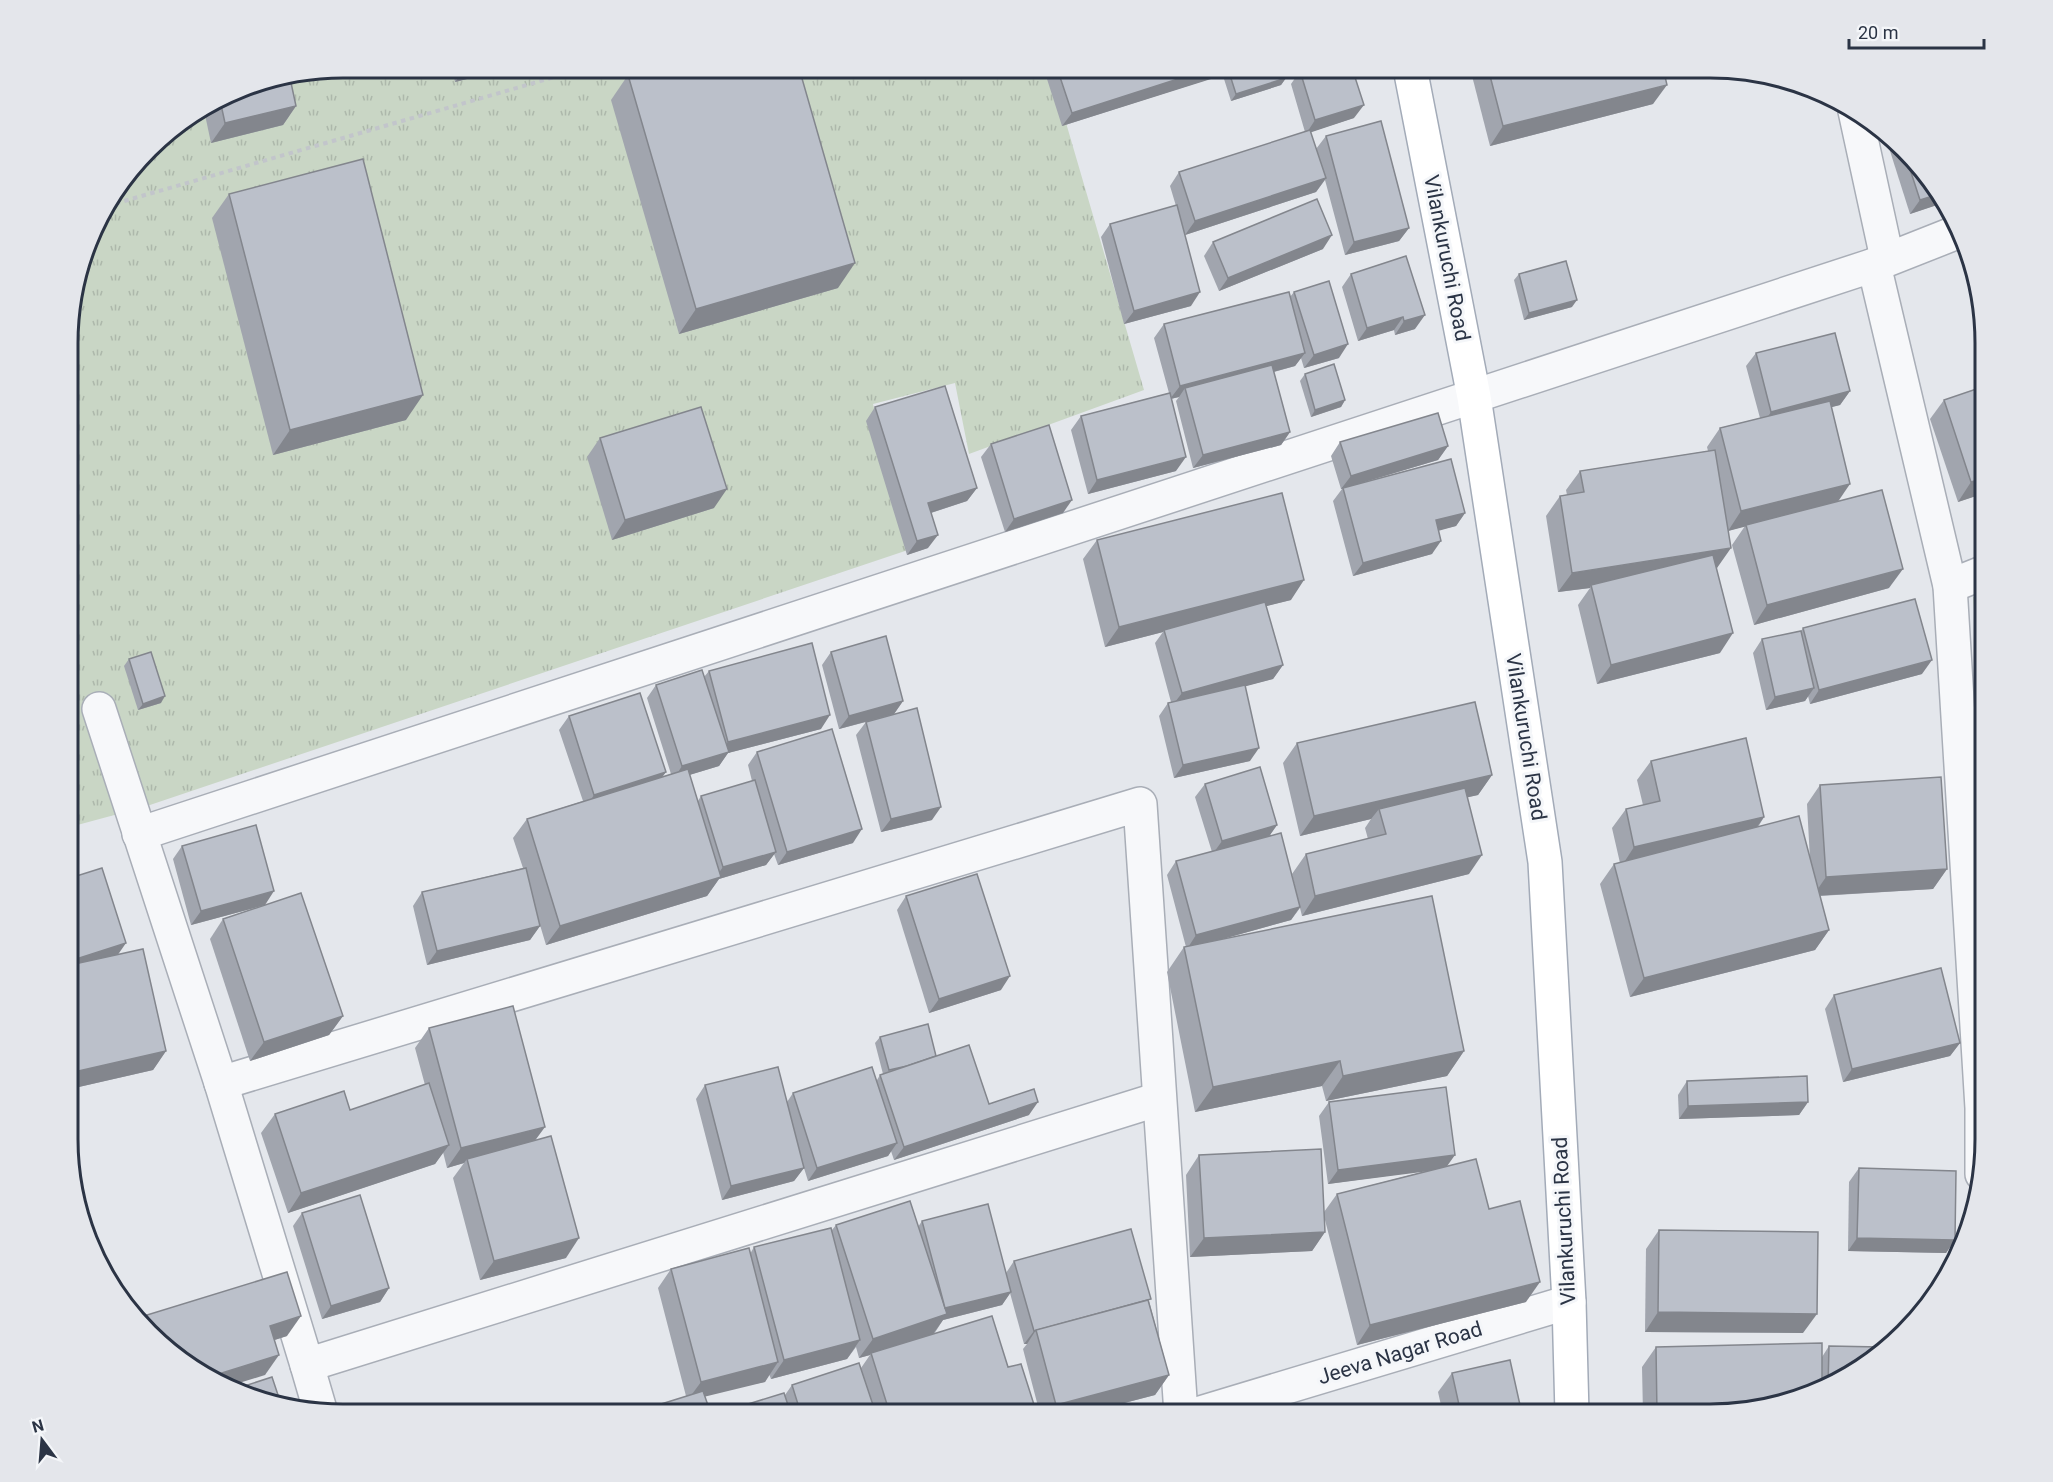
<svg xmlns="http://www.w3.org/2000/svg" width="2053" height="1482" font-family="Roboto,sans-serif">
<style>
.grass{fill:url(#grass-tufts)}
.park{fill:url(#park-crowns)}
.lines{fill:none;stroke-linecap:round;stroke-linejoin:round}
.minor-casing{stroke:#a9aeb7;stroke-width:36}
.major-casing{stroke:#a3abb8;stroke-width:36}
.path{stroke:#c2c5cb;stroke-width:4;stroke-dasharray:4.5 4.5;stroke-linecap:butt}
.minor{stroke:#f7f8fa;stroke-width:33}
.major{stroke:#fff;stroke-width:33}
.wall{fill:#a1a5ae}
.shaded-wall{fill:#83868d}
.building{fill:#bbc0ca;stroke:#83868d;stroke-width:1.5}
.labels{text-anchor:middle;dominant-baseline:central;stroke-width:6;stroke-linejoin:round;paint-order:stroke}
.street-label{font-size:21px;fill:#2b3445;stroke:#f4f6f9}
.rim{fill:none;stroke:#2b3445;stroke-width:3}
</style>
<defs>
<pattern id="grass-tufts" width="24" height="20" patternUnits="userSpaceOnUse" patternTransform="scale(1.5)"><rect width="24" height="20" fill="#c9d6c5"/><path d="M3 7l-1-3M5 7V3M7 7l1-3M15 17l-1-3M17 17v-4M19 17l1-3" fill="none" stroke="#adb8ab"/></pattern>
<pattern id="park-crowns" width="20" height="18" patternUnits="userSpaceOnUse" patternTransform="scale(1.5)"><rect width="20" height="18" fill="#c9d6c5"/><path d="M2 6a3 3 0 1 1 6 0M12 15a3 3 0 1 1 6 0" fill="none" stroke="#adb8ab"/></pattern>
</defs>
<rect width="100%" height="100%" fill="#e4e7ec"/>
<!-- grass -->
<path class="grass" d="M343 68H1050L1144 390 969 454 955 383 873 404 908 550 144 807 70 827V308L96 221 161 136 238 88Z"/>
<!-- park -->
<path class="park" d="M1985 592V757L1973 597Z"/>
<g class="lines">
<!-- minor casing -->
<g class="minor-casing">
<g id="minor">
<path d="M1855 111 1887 258"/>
<path d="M1874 265 1960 231"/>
<path d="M1950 586 1985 572"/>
<path d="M99 709 221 1083 307 1365 1159 1099"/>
<path d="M139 834 1874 265 1950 586 1982 1108V1174"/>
<path d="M221 1083 1140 804 1181 1414"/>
<path d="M307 1365 321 1413"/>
<path d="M1197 1414 1569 1302"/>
</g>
</g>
<!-- major casing -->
<g class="major-casing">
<path id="major" d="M1410 68 1474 397 1545 862 1569 1302 1572 1414"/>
</g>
<!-- path -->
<path class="path" d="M107 206 586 68"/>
<!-- minor -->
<use href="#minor" class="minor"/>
<!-- major -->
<use href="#major" class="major"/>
</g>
<!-- wall -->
<g class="wall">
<path d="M452 68H509L507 69 455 82Z"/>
<path d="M1055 68H1233L1230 72 1286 78 1281 85 1231 101 1224 79 1228 73 1062 126 1047 79Z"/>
<path d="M1470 68H1663L1653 104 1490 146Z"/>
<path d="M1300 71 1354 118 1310 132 1316 149 1326 136 1409 228 1399 241 1345 255 1325 180 1316 192 1185 235 1191 306 1124 324 1101 237 1110 224 1176 206 1170 186 1179 172 1305 132 1291 84Z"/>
<path d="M628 75 838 288 679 334 611 100Z"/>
<path d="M238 88 296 106 283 125 211 143 204 110Z"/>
<path d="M1884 132 1943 203 1910 214Z"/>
<path d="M229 194 406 420 273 455 212 218Z"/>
<path d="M1213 242 1323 249 1219 291 1204 256Z"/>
<path d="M1406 256 1415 329 1395 335 1394 330 1358 341 1342 287 1351 274Z"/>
<path d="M1519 274 1572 307 1524 320 1514 280Z"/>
<path d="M1294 292 1339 358 1304 368 1301 358 1295 366 1274 372 1290 432 1281 445 1193 468 1176 401 1179 397 1171 399 1176 471 1088 494 1071 430 1081 416 1169 393 1154 338 1164 324 1290 297Z"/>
<path d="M1756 353 1850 391 1840 405 1831 407 1838 501 1889 588 1754 625 1732 545 1745 526 1728 531 1717 568 1720 653 1597 684 1578 605 1590 588 1558 592 1546 516 1560 496 1567 495 1566 490 1580 471 1708 451 1707 447 1720 428 1760 418 1746 366Z"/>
<path d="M1305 374 1345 400 1341 407 1311 417 1300 381Z"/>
<path d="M1944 400 1985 493 1958 502 1930 419Z"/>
<path d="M875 407 977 488 967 501 931 513 928 548 907 555 866 421Z"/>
<path d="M600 438 714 508 612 540 587 457Z"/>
<path d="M1340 442 1448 446 1438 460 1364 482 1465 513 1456 526 1439 530 1432 554 1353 576 1333 501 1342 489H1341L1331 456Z"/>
<path d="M991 444 1063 513 1005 532 981 457Z"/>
<path d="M1097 540 1291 600 1266 606 1283 665 1273 679 1245 686 1250 761 1174 778 1159 716 1168 703 1171 702 1155 643 1163 632 1105 647 1083 559Z"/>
<path d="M1803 628 1922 674 1810 704 1808 696 1805 701 1766 710 1753 653 1762 639 1801 631Z"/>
<path d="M831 652 903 701 894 714 932 820 881 832 856 735 866 722 839 729 822 665Z"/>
<path d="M129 659 161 703 138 710 124 666Z"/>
<path d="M709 671 821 729 728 753 719 766 689 775 698 801 701 796 752 781 748 765 757 752 853 843 778 865 774 854 766 865 719 879 707 896 546 945 537 915 540 926 530 940 427 965 413 906 422 892 523 868 513 838 527 819 583 801 559 730 569 716 666 772 662 777 671 774 647 698 656 685 704 677Z"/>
<path d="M1297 743 1492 775 1478 795 1468 797 1469 874 1302 916 1300 908 1291 920 1215 941 1464 1051 1447 1076 1326 1101 1322 1086 1195 1112 1167 972 1184 947H1186L1167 875 1176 861 1212 852 1195 797 1205 784 1277 825 1269 836 1296 891 1292 874 1306 854 1368 839 1365 828 1371 819 1300 836 1283 763Z"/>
<path d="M1651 761 1764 817 1758 827 1810 860 1807 804 1820 785 1947 869 1933 889 1820 896 1829 930 1815 950 1630 997 1600 884 1614 864 1620 863 1612 828 1626 809 1643 805 1637 780Z"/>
<path d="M182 846 265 905 191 925 173 859Z"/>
<path d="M70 878 118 954 166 1051 153 1070 70 1089Z"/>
<path d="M906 896 1001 990 929 1013 897 910Z"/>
<path d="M223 919 343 1016 329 1035 250 1061 210 939Z"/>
<path d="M1834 995 1960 1043 1950 1056 1843 1082 1825 1009Z"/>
<path d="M429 1028 535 1141 566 1258 480 1280 453 1178 464 1163 447 1168 443 1152 435 1164 288 1213 261 1133 275 1114 350 1110 425 1085 415 1048Z"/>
<path d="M880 1037 936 1056 989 1104 1029 1115 894 1160 891 1151 888 1156 808 1181 804 1168 794 1181 722 1200 696 1099 705 1085 787 1102 793 1093 877 1080 880 1075 883 1074 875 1043Z"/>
<path d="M1687 1081 1808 1102 1799 1115 1679 1119 1678 1095Z"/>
<path d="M1329 1102 1447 1166 1489 1209 1526 1302 1357 1345 1325 1220V1232L1312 1251 1190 1257 1186 1175 1199 1155 1324 1212 1337 1194 1430 1170 1328 1184 1319 1116Z"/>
<path d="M1859 1168 1955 1240 1946 1253 1848 1251 1849 1182Z"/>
<path d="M302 1213 389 1288 380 1302 322 1319 293 1226Z"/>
<path d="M922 1221 1006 1273 1014 1261 1149 1301 1169 1375 1155 1395 1082 1414H1040L1023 1349 1027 1344H1024L1010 1293 1002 1305 943 1320 934 1334 1008 1367 1037 1414H718L785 1395 792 1385 861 1368 870 1355 859 1358 856 1347 847 1359 771 1379 769 1374 765 1382 686 1396 658 1288 671 1269 750 1254 754 1247 832 1230 836 1225 918 1227Z"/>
<path d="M1659 1230 1803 1333 1645 1332 1646 1249Z"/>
<path d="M147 1315 287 1336 274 1340 265 1375 175 1357 143 1320Z"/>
<path d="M1829 1346 1832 1386 1710 1414H1643L1642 1367 1656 1347 1822 1357Z"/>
<path d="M1452 1373 1522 1414H1443L1438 1392Z"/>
</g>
<!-- shaded-wall -->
<g class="shaded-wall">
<path d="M469 68H509L507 69 455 82 465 69Z"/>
<path d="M1212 68H1233L1230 73 1062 126 1072 113Z"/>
<path d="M1286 78 1281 85 1231 101 1236 94Z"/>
<path d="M1667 85 1653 104 1490 146 1503 126Z"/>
<path d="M1364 105 1354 118 1306 134 1315 120Z"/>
<path d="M296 106 283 125 211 143 225 123Z"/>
<path d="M1326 178 1316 192 1185 235 1195 221Z"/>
<path d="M1936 195 1943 203 1910 214 1920 200Z"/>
<path d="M1409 228 1399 241 1345 255 1354 242Z"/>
<path d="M1332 235 1323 249 1219 291 1228 278Z"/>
<path d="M855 263 838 288 679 334 696 309Z"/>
<path d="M1200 292 1191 306 1124 324 1134 311Z"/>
<path d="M1577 300 1572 307 1524 320 1529 313Z"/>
<path d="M1425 315 1415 329 1395 335 1404 321Z"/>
<path d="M1403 317 1394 330 1358 341 1367 328Z"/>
<path d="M1348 344 1339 358 1304 368 1314 355Z"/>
<path d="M1305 353 1295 366 1187 395 1185 388 1179 397 1170 399 1180 386Z"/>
<path d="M1850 391 1840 405 1762 425 1771 412Z"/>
<path d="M423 395 406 420 273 455 290 430Z"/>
<path d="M1345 400 1341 407 1311 417 1315 410Z"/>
<path d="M1290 432 1281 445 1193 468 1203 455Z"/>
<path d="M1448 446 1438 460 1341 489 1351 476Z"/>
<path d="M1186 457 1176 471 1088 494 1097 480Z"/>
<path d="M1985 478V493L1958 502 1971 482Z"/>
<path d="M1850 484 1837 503 1728 531 1741 511Z"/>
<path d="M977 488 967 501 918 517 928 503Z"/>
<path d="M727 489 714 508 612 540 625 520Z"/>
<path d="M1072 500 1063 513 1005 532 1014 519Z"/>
<path d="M1465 513 1456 526 1427 534 1436 520Z"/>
<path d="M938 535 928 548 907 555 917 541Z"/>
<path d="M1441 541 1432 554 1353 576 1363 563Z"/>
<path d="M1731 548 1717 568 1591 585 1590 588 1558 592 1572 573Z"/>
<path d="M1903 569 1889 588 1754 625 1767 605Z"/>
<path d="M1304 580 1291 600 1165 632 1164 630 1163 632 1105 647 1119 627Z"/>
<path d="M1733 633 1720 653 1597 684 1611 665Z"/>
<path d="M1932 660 1922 674 1810 704 1819 690Z"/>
<path d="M1283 665 1273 679 1172 706 1182 693Z"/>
<path d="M1814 688 1805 701 1766 710 1775 697Z"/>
<path d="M165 696 161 703 138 710 143 704Z"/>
<path d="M903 701 894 714 839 729 849 716Z"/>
<path d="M830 715 821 729 728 753 719 766 673 780 682 766 719 755 728 742Z"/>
<path d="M1259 748 1250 761 1174 778 1183 765Z"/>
<path d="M666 772 656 785 585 809 594 795Z"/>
<path d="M1492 775 1478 795 1381 817 1379 809 1371 819 1300 836 1314 816Z"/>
<path d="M941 807 932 820 881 832 891 819Z"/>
<path d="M1764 817 1750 837 1621 867 1634 847Z"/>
<path d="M1277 825 1268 838 1212 855 1222 841Z"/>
<path d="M862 829 853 843 778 865 787 852Z"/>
<path d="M776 852 766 865 719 879 707 896 546 945 560 926 715 878 723 867Z"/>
<path d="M1482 855 1469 874 1302 916 1315 896Z"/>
<path d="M1947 869 1933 889 1813 896 1826 877Z"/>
<path d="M274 891 265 905 191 925 201 911Z"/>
<path d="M1300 907 1291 920 1187 949 1196 935Z"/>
<path d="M540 926 530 940 427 965 437 951Z"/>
<path d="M1829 930 1815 950 1630 997 1644 978Z"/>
<path d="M126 943 117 956 70 971V961Z"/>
<path d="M1010 976 1001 990 929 1013 939 999Z"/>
<path d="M343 1016 329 1035 250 1061 264 1042Z"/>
<path d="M1960 1043 1950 1056 1843 1082 1852 1069Z"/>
<path d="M166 1051 153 1070 70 1089V1078L74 1072Z"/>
<path d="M1464 1051 1447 1076 1326 1101 1343 1076Z"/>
<path d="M1340 1061 1322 1086 1195 1112 1213 1087Z"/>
<path d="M1038 1102 1029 1115 894 1160 904 1147Z"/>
<path d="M1808 1102 1799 1115 1679 1119 1688 1106Z"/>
<path d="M545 1127 531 1146 467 1159 464 1163 447 1168 461 1148Z"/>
<path d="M897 1143 888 1156 808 1181 817 1168Z"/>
<path d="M449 1145 435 1164 288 1213 301 1193Z"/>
<path d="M1455 1155 1445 1169 1328 1184 1338 1170Z"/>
<path d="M804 1168 794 1181 722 1200 731 1186Z"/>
<path d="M1325 1232 1312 1251 1190 1257 1204 1238Z"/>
<path d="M579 1238 566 1258 480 1280 494 1261Z"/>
<path d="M1857 1238 1955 1240 1946 1253 1848 1251Z"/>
<path d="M1540 1282 1526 1302 1357 1345 1370 1325Z"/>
<path d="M389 1288 380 1302 322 1319 331 1306Z"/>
<path d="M1011 1292 1002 1305 943 1320 933 1334 871 1353 870 1355 859 1358 873 1339 945 1308Z"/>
<path d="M1658 1312 1817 1314 1803 1333 1645 1332Z"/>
<path d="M301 1316 287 1336 256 1346 270 1326Z"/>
<path d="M1036 1330 1027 1344H1024L1034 1331Z"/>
<path d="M860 1340 847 1359 771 1379 784 1360Z"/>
<path d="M279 1355 265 1375 226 1387 209 1377Z"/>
<path d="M778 1362 765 1382 687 1401 701 1382Z"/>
<path d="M1169 1375 1155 1395 1082 1414H1050L1056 1405Z"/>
</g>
<!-- building -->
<g class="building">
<path d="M655 68H799L855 263 696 309 628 75Z"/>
<path d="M1057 68H1212L1072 113Z"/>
<path d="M1241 68H1283L1286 78 1236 94 1229 72Z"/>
<path d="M1311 68H1352L1364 105 1315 120 1300 71Z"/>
<path d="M1488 68H1663L1667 85 1503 126Z"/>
<path d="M290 78 296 106 225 123 220 100 238 88Z"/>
<path d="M1381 121 1409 228 1354 242 1326 136Z"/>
<path d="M1310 130 1326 178 1195 221 1179 172Z"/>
<path d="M363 159 423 395 290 430 229 194Z"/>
<path d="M1907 160 1936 195 1920 200Z"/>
<path d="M1317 199 1332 235 1228 278 1213 242Z"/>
<path d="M1177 205 1200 292 1134 311 1110 224Z"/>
<path d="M1406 256 1425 315 1404 321 1403 317 1367 328 1351 274Z"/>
<path d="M1566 261 1577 300 1529 313 1519 274Z"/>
<path d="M1329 281 1348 344 1314 355 1294 292Z"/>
<path d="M1289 292 1305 353 1180 386 1164 324Z"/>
<path d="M1835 333 1850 391 1771 412 1756 353Z"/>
<path d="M1334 364 1345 400 1315 410 1305 374Z"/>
<path d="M1272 365 1290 432 1203 455 1185 388Z"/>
<path d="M945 386 977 488 928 503 938 535 917 541 875 407Z"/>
<path d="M1985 386V478L1971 482 1944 400Z"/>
<path d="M1170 393 1186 457 1097 480 1081 416Z"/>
<path d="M1830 401 1850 484 1741 511 1720 428Z"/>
<path d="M701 407 727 489 625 520 600 438Z"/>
<path d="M1438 413 1448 446 1351 476 1340 442Z"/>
<path d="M1049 425 1072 500 1014 519 991 444Z"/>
<path d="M1715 450 1731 548 1572 573 1560 496 1584 492 1580 471Z"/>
<path d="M1451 459 1465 513 1436 520 1441 541 1363 563 1343 488Z"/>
<path d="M1882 490 1903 569 1767 605 1746 525Z"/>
<path d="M1282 493 1304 580 1119 627 1097 540Z"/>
<path d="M1713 555 1733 633 1611 665 1591 585Z"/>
<path d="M1915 599 1932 660 1819 690 1803 628Z"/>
<path d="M1265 602 1283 665 1182 693 1164 630Z"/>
<path d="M1801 631 1814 688 1775 697 1762 639Z"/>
<path d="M886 636 903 701 849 716 831 652Z"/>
<path d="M812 643 830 715 728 742 709 671Z"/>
<path d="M151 652 165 696 143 704 129 659Z"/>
<path d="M702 670 729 752 682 766 656 685Z"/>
<path d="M1245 685 1259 748 1183 765 1168 703Z"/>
<path d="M640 693 666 772 594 795 569 716Z"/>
<path d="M1475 702 1492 775 1314 816 1297 743Z"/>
<path d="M917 708 941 807 891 819 866 722Z"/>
<path d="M832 729 862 829 787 852 757 752Z"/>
<path d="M1746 738 1764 817 1634 847 1626 809 1660 801 1651 761Z"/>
<path d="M1260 767 1277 825 1222 841 1205 784Z"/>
<path d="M688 769 721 877 560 926 527 819Z"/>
<path d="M1941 777 1947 869 1826 877 1820 785Z"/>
<path d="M755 780 776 852 723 867 701 796Z"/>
<path d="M1465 788 1482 855 1315 896 1306 854 1386 834 1379 809Z"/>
<path d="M1799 816 1829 930 1644 978 1614 864Z"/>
<path d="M256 825 274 891 201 911 182 846Z"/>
<path d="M1281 833 1300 907 1196 935 1176 861Z"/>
<path d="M102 868 126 943 70 961V878Z"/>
<path d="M526 868 540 926 437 951 422 892Z"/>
<path d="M977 874 1010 976 939 999 906 896Z"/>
<path d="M301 893 343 1016 264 1042 223 919Z"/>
<path d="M1432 896 1464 1051 1343 1076 1340 1061 1213 1087 1184 947Z"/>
<path d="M143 949 166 1051 74 1072 70 1053V965Z"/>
<path d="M1941 968 1960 1043 1852 1069 1834 995Z"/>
<path d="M513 1006 545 1127 461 1148 429 1028Z"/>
<path d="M928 1024 936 1056 907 1066 889 1070 880 1037Z"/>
<path d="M969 1045 989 1104 1034 1089 1038 1102 904 1147 880 1075Z"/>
<path d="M778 1067 804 1168 731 1186 705 1085Z"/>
<path d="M872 1067 897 1143 817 1168 793 1093Z"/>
<path d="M1807 1076 1808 1102 1688 1106 1687 1081Z"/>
<path d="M429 1083 449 1145 301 1193 275 1114 344 1091 350 1110Z"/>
<path d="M1446 1087 1455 1155 1338 1170 1329 1102Z"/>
<path d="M551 1136 579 1238 494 1261 467 1159Z"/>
<path d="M1321 1149 1325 1232 1204 1238 1199 1155Z"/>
<path d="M1476 1159 1489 1209 1520 1201 1540 1282 1370 1325 1337 1194Z"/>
<path d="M1859 1168 1956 1171 1955 1240 1857 1238Z"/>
<path d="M360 1195 389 1288 331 1306 302 1213Z"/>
<path d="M910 1201 947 1314 873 1339 836 1225Z"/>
<path d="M988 1204 1011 1292 945 1308 922 1221Z"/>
<path d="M831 1228 860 1340 784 1360 754 1247Z"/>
<path d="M1131 1229 1151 1299 1034 1331 1014 1261Z"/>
<path d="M1659 1230 1818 1232 1817 1314 1658 1312Z"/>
<path d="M749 1248 778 1362 701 1382 671 1269Z"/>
<path d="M287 1272 301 1316 270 1326 279 1355 209 1377 175 1357 151 1330 147 1315Z"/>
<path d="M1148 1300 1169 1375 1056 1405 1036 1330Z"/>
<path d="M992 1316 1008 1367 1021 1364 1037 1414H890L871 1353Z"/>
<path d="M1822 1343V1388L1710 1414H1657L1656 1347Z"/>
<path d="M1829 1346 1879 1347 1832 1386 1828 1387Z"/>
<path d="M1510 1360 1522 1414H1461L1452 1373Z"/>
<path d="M859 1363 876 1414H801L792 1385Z"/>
<path d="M272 1377 281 1404 238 1394 232 1390Z"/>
<path d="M703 1391 711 1414H629Z"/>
<path d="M784 1393 791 1414H719V1413Z"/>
</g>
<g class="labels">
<!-- street labels -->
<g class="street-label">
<text transform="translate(1447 258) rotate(79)">Vilankuruchi Road</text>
<text transform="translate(1526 737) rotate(81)">Vilankuruchi Road</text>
<text transform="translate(1564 1221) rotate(-93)">Vilankuruchi Road</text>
<text transform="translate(1400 1353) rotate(-17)">Jeeva Nagar Road</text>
</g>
</g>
<!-- crop -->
<path d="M0 0H2053V1482H0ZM343 78H1710A265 265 0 0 1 1975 343V1139A265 265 0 0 1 1710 1404H343A265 265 0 0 1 78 1139V343A265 265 0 0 1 343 78Z" fill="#e4e6eb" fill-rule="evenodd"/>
<path class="rim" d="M343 78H1710A265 265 0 0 1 1975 343V1139A265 265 0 0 1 1710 1404H343A265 265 0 0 1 78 1139V343A265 265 0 0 1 343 78Z"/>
<!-- north arrow -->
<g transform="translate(42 1440) rotate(344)" stroke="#f4f6f9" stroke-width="4.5" paint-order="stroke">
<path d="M0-4.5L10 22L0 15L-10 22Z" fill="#2b3445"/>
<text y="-9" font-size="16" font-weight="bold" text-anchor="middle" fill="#2b3445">N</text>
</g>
<!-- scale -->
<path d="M1849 39v9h135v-9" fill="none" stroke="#2b3445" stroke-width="3"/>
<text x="1858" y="39" font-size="18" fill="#2b3445" stroke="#f4f6f9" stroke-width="4.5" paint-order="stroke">20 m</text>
</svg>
